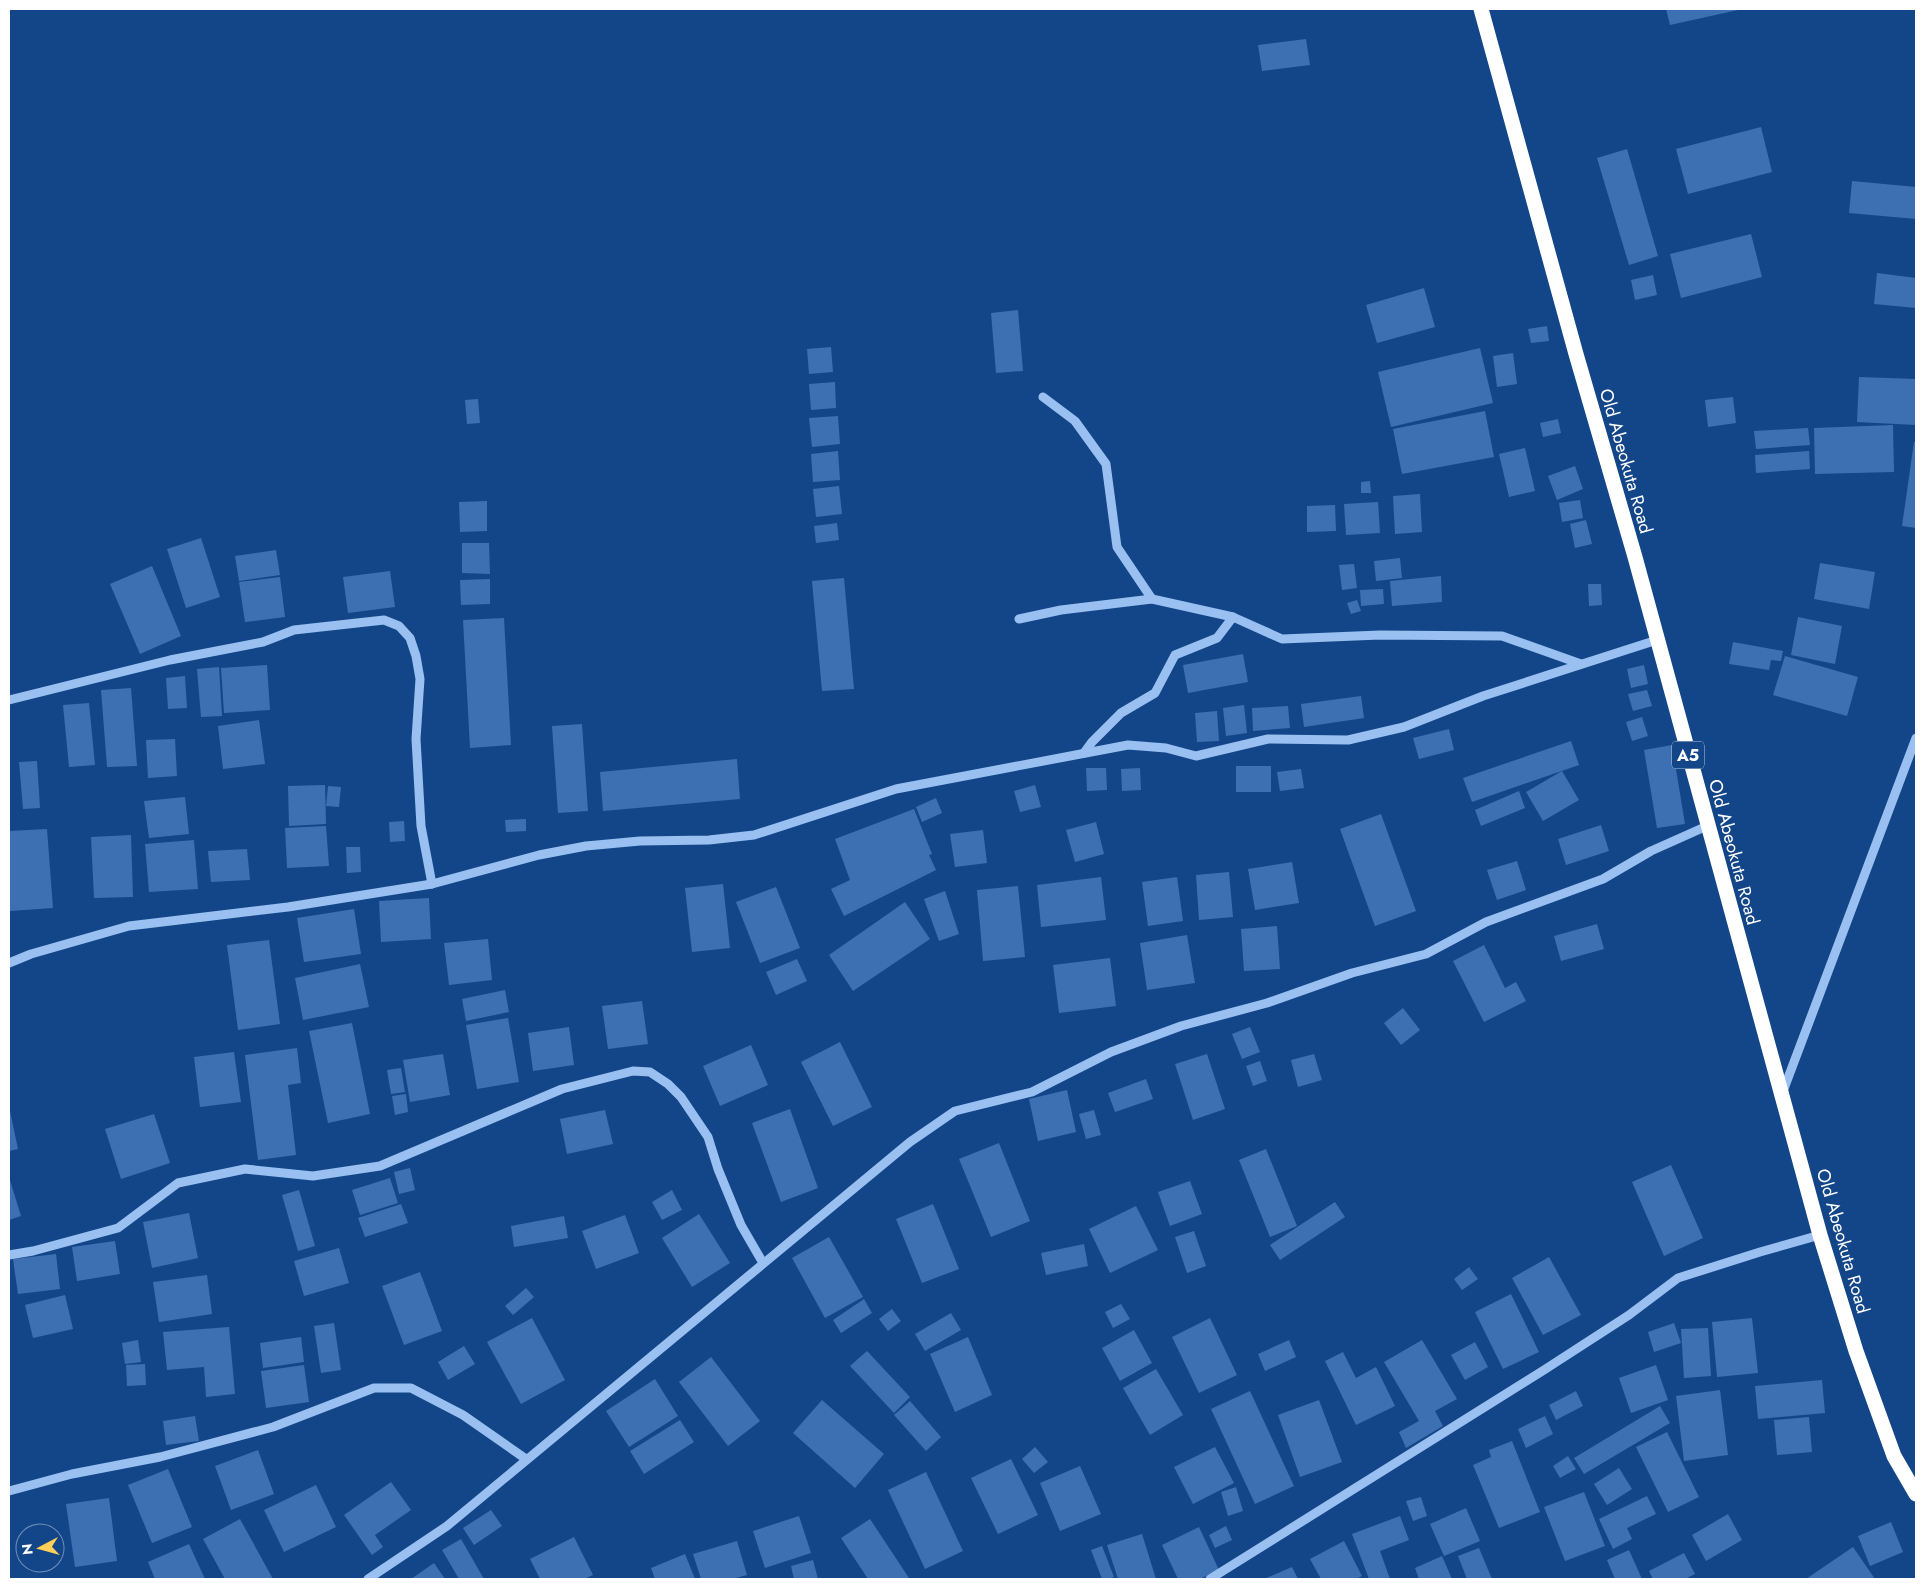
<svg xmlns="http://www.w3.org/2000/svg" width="1925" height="1588" font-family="Jost,sans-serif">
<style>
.building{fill:#3c70b2}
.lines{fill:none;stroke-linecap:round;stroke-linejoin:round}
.minor{stroke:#99c0f0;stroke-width:9}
.highway{stroke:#fff;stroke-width:15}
.labels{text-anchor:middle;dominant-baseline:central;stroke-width:5;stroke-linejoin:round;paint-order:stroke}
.shield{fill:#134689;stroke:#b8c8dc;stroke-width:1}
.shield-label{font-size:16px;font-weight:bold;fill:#fff}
.street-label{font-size:18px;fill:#fff;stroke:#134689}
</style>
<rect width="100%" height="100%" fill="#134689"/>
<!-- building -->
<g class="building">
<path d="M1666 9H1738V10L1670 25Z"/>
<path d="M1306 39 1310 65 1262 71 1258 45Z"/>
<path d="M1761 127 1772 172 1688 194 1676 149Z"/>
<path d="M1627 149 1658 256 1629 265 1597 158Z"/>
<path d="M1852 181 1916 187V219L1849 213Z"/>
<path d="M1751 234 1762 277 1681 298 1670 254Z"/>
<path d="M1877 273 1916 278V308L1874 304Z"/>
<path d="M1653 275 1657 295 1635 300 1631 280Z"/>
<path d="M1424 288 1435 327 1377 343 1366 305Z"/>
<path d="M1018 310 1023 371 996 373 991 313Z"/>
<path d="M1547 326 1549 341 1531 343 1528 329Z"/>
<path d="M831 347 833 372 809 374 807 349Z"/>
<path d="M1480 348 1493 403 1391 427 1378 372Z"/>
<path d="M1513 353 1517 384 1497 387 1493 356Z"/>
<path d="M1859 377 1916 379V425L1857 422Z"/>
<path d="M835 382 836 408 811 410 809 384Z"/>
<path d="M1733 397 1736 423 1708 427 1705 400Z"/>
<path d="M478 399 480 423 467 424 465 400Z"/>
<path d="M1485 411 1494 457 1402 474 1393 429Z"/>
<path d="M838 416 840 444 812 447 809 418Z"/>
<path d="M1558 419 1561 433 1543 437 1540 423Z"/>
<path d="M1893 425 1894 472 1815 474 1814 428Z"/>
<path d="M1808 428 1810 445 1756 449 1754 431Z"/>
<path d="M1914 442H1916V528L1902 526Z"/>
<path d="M1525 448 1535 491 1509 497 1499 454Z"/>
<path d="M838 451 840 480 813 482 811 454Z"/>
<path d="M1809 451 1810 469 1756 473 1755 455Z"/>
<path d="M1575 466 1583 489 1557 500 1548 476Z"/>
<path d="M1370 481 1371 493H1361V482Z"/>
<path d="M839 486 842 514 816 517 813 489Z"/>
<path d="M1420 494 1422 532 1395 534 1393 496Z"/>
<path d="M1580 500 1583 518 1562 522 1559 503Z"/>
<path d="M487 501V531L460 532 459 502Z"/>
<path d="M1378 502 1380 533 1346 535 1344 504Z"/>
<path d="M1335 505 1336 531 1307 532V506Z"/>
<path d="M1586 520 1592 544 1575 548 1570 524Z"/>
<path d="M837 523 839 540 816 543 814 526Z"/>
<path d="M201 538 220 597 186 608 167 549Z"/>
<path d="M462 543H489L490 574 462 573Z"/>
<path d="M276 550 280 575 239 581 235 556Z"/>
<path d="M1400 558 1402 578 1376 581 1374 561Z"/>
<path d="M1820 563 1875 572 1869 609 1814 599Z"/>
<path d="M1354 564 1357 588 1342 590 1339 565Z"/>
<path d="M152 566 181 636 140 654 110 584Z"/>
<path d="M390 571 395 607 348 613 343 577Z"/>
<path d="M1441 576 1442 602 1392 606 1390 581Z"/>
<path d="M280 577 285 617 245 622 239 582Z"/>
<path d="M844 578 854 689 822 691 812 581Z"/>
<path d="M490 579V604L461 605 460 580Z"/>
<path d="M1588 584H1601L1602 605 1589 606Z"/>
<path d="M1383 589 1384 604 1361 606 1360 590Z"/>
<path d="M1357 600 1361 611 1351 614 1347 603Z"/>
<path d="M1798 617 1842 626 1835 664 1791 655Z"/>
<path d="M504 618 511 745 470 748 463 620Z"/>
<path d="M1733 642 1783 651 1781 661 1771 660 1769 670 1729 664Z"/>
<path d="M1243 654 1248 682 1188 693 1183 665Z"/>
<path d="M1785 656 1858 677 1847 716 1773 695Z"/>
<path d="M267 665 270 710 224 713 221 668Z"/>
<path d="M1644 665 1648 684 1631 688 1627 669Z"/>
<path d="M219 667 222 716 201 717 197 669Z"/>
<path d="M185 676 187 708 168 709 166 678Z"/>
<path d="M131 688 137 766 107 767 101 690Z"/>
<path d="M1647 690 1652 706 1633 711 1628 694Z"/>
<path d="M1361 696 1364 718 1304 727 1301 704Z"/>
<path d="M89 703 95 765 69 767 63 705Z"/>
<path d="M1244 705 1247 733 1226 736 1223 708Z"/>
<path d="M1288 706 1290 728 1253 731 1252 708Z"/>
<path d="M1217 711 1219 741 1197 742 1195 713Z"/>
<path d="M1642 717 1648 736 1632 741 1626 722Z"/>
<path d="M259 720 265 764 223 769 218 726Z"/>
<path d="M582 724 588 811 558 813 552 726Z"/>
<path d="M1449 729 1454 750 1419 759 1413 738Z"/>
<path d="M175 739 177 776 148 778 146 740Z"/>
<path d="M1571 741 1579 765 1472 802 1463 778Z"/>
<path d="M1672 745 1685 824 1657 828 1644 750Z"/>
<path d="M737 759 740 799 603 811 600 772Z"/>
<path d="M37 761 40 808 23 809 19 762Z"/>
<rect x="1236" y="766" width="35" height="26"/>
<path d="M1086 768H1106L1107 790 1087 791Z"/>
<path d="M1140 768 1141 790 1122 791 1121 769Z"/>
<path d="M1301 769 1304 788 1280 791 1277 772Z"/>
<path d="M1562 771 1579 800 1543 821 1526 792Z"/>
<path d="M325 785 326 824 289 826 288 786Z"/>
<path d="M1035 785 1041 807 1020 812 1014 791Z"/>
<path d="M328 786 341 787 339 807 326 806Z"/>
<path d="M1519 791 1525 808 1481 826 1475 810Z"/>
<path d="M185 797 189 834 149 838 144 801Z"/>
<path d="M936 798 942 813 922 822 916 807Z"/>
<path d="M914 809 932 854 929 855 936 870 844 916 831 889 850 880 835 839Z"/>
<path d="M1381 814 1416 911 1375 926 1340 829Z"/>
<path d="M526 819V831L506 832 505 820Z"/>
<path d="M404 821 405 841 390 842 389 822Z"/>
<path d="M1096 822 1104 854 1075 862 1066 830Z"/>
<path d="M1601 825 1609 851 1566 865 1558 839Z"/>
<path d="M326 826 329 866 287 868 285 828Z"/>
<path d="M47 829 53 908 10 911 9 831Z"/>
<path d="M983 830 987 863 955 867 950 834Z"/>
<path d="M131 835 133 897 94 898 91 837Z"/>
<path d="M194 840 198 889 149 892 145 844Z"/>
<path d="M346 847H360L361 872 347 873Z"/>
<path d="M247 849 250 880 211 882 208 851Z"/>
<path d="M1517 861 1526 890 1497 900 1487 870Z"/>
<path d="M1292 862 1299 903 1255 910 1248 869Z"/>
<path d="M1229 872 1233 917 1199 920 1196 875Z"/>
<path d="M1101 877 1106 920 1041 927 1037 885Z"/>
<path d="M1177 877 1183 921 1148 926 1142 882Z"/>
<path d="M723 884 730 948 692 952 685 888Z"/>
<path d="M1018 886 1025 957 983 961 977 890Z"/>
<path d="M776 887 800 948 760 963 736 902Z"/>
<path d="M945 891 959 934 939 941 924 899Z"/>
<path d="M429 898 431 939 381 942 379 901Z"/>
<path d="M905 902 930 939 853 991 829 955Z"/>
<path d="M354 909 361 954 304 962 297 918Z"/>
<path d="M1597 924 1604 949 1561 961 1554 936Z"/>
<path d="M1277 926 1280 969 1244 971 1241 929Z"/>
<path d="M1187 935 1195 983 1147 990 1140 943Z"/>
<path d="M488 939 492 980 449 985 444 943Z"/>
<path d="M269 940 280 1024 238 1030 227 945Z"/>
<path d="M1484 945 1505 988 1516 982 1526 1001 1484 1022 1453 961Z"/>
<path d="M1110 958 1116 1006 1059 1013 1053 965Z"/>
<path d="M797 959 807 981 776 995 766 972Z"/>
<path d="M360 964 369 1007 303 1020 295 978Z"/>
<path d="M505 990 509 1012 466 1021 462 999Z"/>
<path d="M642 1001 648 1044 608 1049 602 1006Z"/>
<path d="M1403 1008 1420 1030 1401 1045 1384 1023Z"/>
<path d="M508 1018 519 1082 477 1089 466 1025Z"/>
<path d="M352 1023 370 1114 328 1123 309 1031Z"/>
<path d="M569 1027 574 1065 533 1071 528 1033Z"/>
<path d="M1250 1027 1260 1052 1242 1059 1232 1034Z"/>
<path d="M840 1042 872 1107 833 1126 801 1062Z"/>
<path d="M751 1045 768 1085 720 1106 703 1066Z"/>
<path d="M297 1048 301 1083 288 1085 296 1155 258 1160 245 1055Z"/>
<path d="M234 1052 241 1102 200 1107 194 1057Z"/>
<path d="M443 1054 450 1095 410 1102 403 1060Z"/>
<path d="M1207 1054 1225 1109 1193 1120 1175 1064Z"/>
<path d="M1314 1054 1322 1080 1298 1087 1291 1060Z"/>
<path d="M1260 1061 1267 1081 1253 1086 1246 1066Z"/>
<path d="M401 1068 405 1092 391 1094 387 1070Z"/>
<path d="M1146 1079 1153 1099 1115 1112 1108 1093Z"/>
<path d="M1067 1090 1076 1132 1038 1141 1029 1099Z"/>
<path d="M406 1094 408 1112 395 1115 392 1096Z"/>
<path d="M790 1109 818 1188 781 1202 752 1123Z"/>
<path d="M605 1110 613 1144 567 1154 560 1119Z"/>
<path d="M1094 1110 1101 1135 1086 1139 1079 1114Z"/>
<path d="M9 1111H10L18 1149 9 1151Z"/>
<path d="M154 1114 170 1163 121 1179 105 1129Z"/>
<path d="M999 1143 1030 1221 991 1237 959 1159Z"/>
<path d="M1266 1149 1297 1226 1270 1237 1239 1160Z"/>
<path d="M1671 1165 1703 1238 1664 1256 1632 1182Z"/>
<path d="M410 1168 415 1190 399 1194 394 1172Z"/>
<path d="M9 1177 21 1216 9 1220Z"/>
<path d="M390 1178 398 1203 360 1215 352 1190Z"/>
<path d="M1190 1181 1202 1214 1170 1226 1158 1192Z"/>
<path d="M299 1190 315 1246 298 1251 282 1195Z"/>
<path d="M672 1190 682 1210 662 1220 652 1202Z"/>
<path d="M1335 1202 1345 1217 1280 1260 1270 1245Z"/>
<path d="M401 1204 408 1223 365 1237 358 1218Z"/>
<path d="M933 1204 959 1269 922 1283 896 1219Z"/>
<path d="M1136 1206 1158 1250 1110 1273 1089 1229Z"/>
<path d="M189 1213 198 1258 152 1268 143 1222Z"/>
<path d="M699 1214 730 1263 692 1287 662 1238Z"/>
<path d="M625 1215 639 1253 596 1269 582 1231Z"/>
<path d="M564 1216 568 1238 514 1247 511 1226Z"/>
<path d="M1194 1231 1206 1266 1187 1273 1175 1237Z"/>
<path d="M829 1237 863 1297 825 1318 792 1258Z"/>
<path d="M115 1241 120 1274 77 1281 72 1247Z"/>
<path d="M1084 1244 1088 1266 1046 1275 1041 1253Z"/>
<path d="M339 1248 349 1283 304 1296 294 1261Z"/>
<path d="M56 1254 60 1289 18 1294 13 1259Z"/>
<path d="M1549 1257 1581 1315 1543 1335 1512 1278Z"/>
<path d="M1469 1267 1478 1279 1462 1290 1454 1279Z"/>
<path d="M420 1272 442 1331 404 1345 382 1286Z"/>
<path d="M207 1275 212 1314 159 1322 153 1282Z"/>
<path d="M526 1288 534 1297 513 1315 505 1306Z"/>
<path d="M1511 1294 1539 1352 1503 1369 1475 1312Z"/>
<path d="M65 1295 73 1329 33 1338 25 1305Z"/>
<path d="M864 1299 872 1313 841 1333 833 1320Z"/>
<path d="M1121 1304 1130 1319 1113 1328 1105 1312Z"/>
<path d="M892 1309 901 1321 888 1331 879 1319Z"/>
<path d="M951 1313 961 1330 925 1351 915 1334Z"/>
<path d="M532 1318 565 1380 521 1404 487 1342Z"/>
<path d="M1210 1318 1237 1375 1199 1393 1172 1337Z"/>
<path d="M1752 1318 1758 1373 1717 1377 1712 1322Z"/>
<path d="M334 1323 341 1370 321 1373 314 1326Z"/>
<path d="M1674 1323 1681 1343 1654 1352 1648 1332Z"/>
<path d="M229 1327 235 1394 206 1397 204 1367 167 1370 163 1332Z"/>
<path d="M1708 1328 1711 1376 1684 1378 1681 1329Z"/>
<path d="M1134 1330 1152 1363 1120 1381 1102 1348Z"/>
<path d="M301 1337 304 1362 263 1368 260 1343Z"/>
<path d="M968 1337 992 1395 955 1412 930 1354Z"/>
<path d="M138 1340 141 1362 125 1364 122 1343Z"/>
<path d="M1289 1340 1296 1357 1265 1371 1258 1354Z"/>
<path d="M1422 1340 1457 1399 1435 1411 1443 1426 1406 1448 1399 1432 1419 1421 1384 1362Z"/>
<path d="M1475 1342 1488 1367 1465 1380 1451 1355Z"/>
<path d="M464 1346 475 1364 448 1380 438 1362Z"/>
<path d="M867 1351 910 1397 894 1413 850 1366Z"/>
<path d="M1343 1352 1356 1378 1376 1367 1395 1406 1356 1425 1325 1361Z"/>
<path d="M711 1357 760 1421 728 1446 679 1382Z"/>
<path d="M145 1364 146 1385 127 1386 126 1365Z"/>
<path d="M304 1365 309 1402 266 1408 261 1371Z"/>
<path d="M1656 1365 1668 1400 1631 1413 1619 1378Z"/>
<path d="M1156 1369 1183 1415 1150 1435 1123 1388Z"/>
<path d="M655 1379 678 1416 629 1447 606 1411Z"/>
<path d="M1822 1380 1825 1413 1758 1419 1755 1386Z"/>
<path d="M1720 1390 1728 1455 1684 1461 1676 1396Z"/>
<path d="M1250 1391 1294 1486 1255 1504 1211 1409Z"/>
<path d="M1576 1391 1583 1406 1556 1420 1549 1405Z"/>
<path d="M822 1400 884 1454 855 1488 793 1433Z"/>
<path d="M1319 1400 1342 1462 1300 1477 1278 1415Z"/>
<path d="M910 1401 941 1437 926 1451 894 1415Z"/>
<path d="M1660 1406 1670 1423 1584 1474 1574 1458Z"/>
<path d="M195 1416 199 1441 166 1445 163 1421Z"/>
<path d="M1545 1416 1553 1434 1526 1448 1518 1429Z"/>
<path d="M1809 1417 1812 1452 1777 1455 1774 1420Z"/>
<path d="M680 1420 694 1442 644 1474 630 1451Z"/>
<path d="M1667 1432 1699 1497 1668 1512 1636 1447Z"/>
<path d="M1512 1441 1540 1512 1499 1528 1473 1465 1491 1457 1489 1450Z"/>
<path d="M1035 1447 1048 1462 1034 1473 1022 1459Z"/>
<path d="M1215 1447 1234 1483 1193 1504 1174 1467Z"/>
<path d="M258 1450 274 1494 231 1510 215 1466Z"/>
<path d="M1568 1456 1576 1469 1560 1478 1553 1466Z"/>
<path d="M1011 1459 1038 1515 998 1534 971 1478Z"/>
<path d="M1080 1466 1101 1514 1060 1531 1040 1483Z"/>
<path d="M1619 1468 1632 1489 1607 1505 1594 1484Z"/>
<path d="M168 1469 192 1527 152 1543 128 1485Z"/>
<path d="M926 1472 963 1551 925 1569 888 1490Z"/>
<path d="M391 1482 411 1510 375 1535 383 1547 372 1555 344 1515Z"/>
<path d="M316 1485 336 1527 284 1552 264 1510Z"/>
<path d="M1236 1487 1243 1511 1228 1516 1221 1492Z"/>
<path d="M1584 1492 1605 1546 1565 1561 1544 1507Z"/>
<path d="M1647 1496 1656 1514 1627 1528 1632 1539 1613 1549 1599 1519Z"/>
<path d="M1421 1497 1427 1516 1413 1521 1406 1501Z"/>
<path d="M109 1498 117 1561 75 1567 66 1504Z"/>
<path d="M1466 1508 1480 1541 1444 1556 1430 1524Z"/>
<path d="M491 1510 502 1526 474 1545 463 1528Z"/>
<path d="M1728 1514 1742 1540 1706 1561 1692 1535Z"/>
<path d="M799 1516 811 1553 765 1568 753 1531Z"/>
<path d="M1400 1516 1409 1540 1380 1551 1390 1579H1369L1352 1534Z"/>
<path d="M240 1519 273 1579H225L203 1539Z"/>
<path d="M870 1519 909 1578 906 1579H868L841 1538Z"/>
<path d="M1891 1522 1903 1552 1870 1566 1858 1536Z"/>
<path d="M1226 1526 1232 1540 1215 1548 1209 1535Z"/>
<path d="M1199 1527 1219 1570 1200 1579H1178L1162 1545Z"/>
<path d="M1142 1534 1156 1579H1118L1107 1545Z"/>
<path d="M574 1537 593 1575 584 1579H540L530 1559Z"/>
<path d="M461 1539 484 1579H459L442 1550Z"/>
<path d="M737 1541 747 1575 732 1579H701L693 1554Z"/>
<path d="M1344 1541 1362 1576 1356 1579H1321L1310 1559Z"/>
<path d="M189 1544 205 1579H155L148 1562Z"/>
<path d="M1102 1546 1114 1577 1109 1579H1102L1091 1550Z"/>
<path d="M1853 1547 1875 1579H1806Z"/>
<path d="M1479 1548 1492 1579H1467L1458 1556Z"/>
<path d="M1629 1550 1642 1579H1615L1607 1560Z"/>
<path d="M1684 1553 1695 1574 1685 1579H1653L1649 1571Z"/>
<path d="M685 1554 695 1579H655L651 1568Z"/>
<path d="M1442 1556 1452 1579H1419L1415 1568Z"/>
<path d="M813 1560 818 1579H794L791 1566Z"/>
<path d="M434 1563 445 1579H411Z"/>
<path d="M1292 1567 1298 1579H1264Z"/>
</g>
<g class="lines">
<!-- minor -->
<g class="minor">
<path d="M1043 397 1075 421 1106 464 1117 547 1152 599"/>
<path d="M1019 619 1061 610 1152 599 1233 617 1282 639 1380 635 1502 636 1581 664"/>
<path d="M9 700 170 660 263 642 294 630 384 620 399 626 410 638 416 656 420 679 416 739 421 826 432 884"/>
<path d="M1084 753 1092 742 1121 713 1155 693 1175 655 1217 638 1233 617"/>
<path d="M9 963 31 954 129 926 288 907 432 884 539 855 586 846 640 841 709 840 754 835 896 789 1128 745 1166 748 1196 756 1268 739 1348 740 1404 727 1483 696 1657 640"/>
<path d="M1782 1094 1916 738"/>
<path d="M9 1255 33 1251 118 1228 178 1183 245 1169 313 1176 380 1166 562 1089 633 1071 650 1072 668 1084 681 1097 708 1137 718 1169 741 1225 763 1263"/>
<path d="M9 1491 72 1474 160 1457 273 1427 374 1388H411L463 1415 526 1459"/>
<path d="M368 1579 447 1526 910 1142 955 1111 1032 1092 1111 1052 1181 1026 1267 1003 1352 973 1426 954 1486 922 1603 879 1651 851 1707 826"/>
<path d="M1210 1579 1544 1370 1629 1315 1678 1278 1760 1252 1820 1235"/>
</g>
<!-- highway -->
<path class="highway" d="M1481 9 1576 354 1635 557 1820 1235 1856 1351 1894 1456 1916 1494"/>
</g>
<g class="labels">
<!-- shield labels -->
<rect class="shield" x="1672" y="741.5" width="32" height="27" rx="4"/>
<g class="shield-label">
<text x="1688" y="755">A5</text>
</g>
<!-- street labels -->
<g class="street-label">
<text transform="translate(1626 461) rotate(74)">Old Abeokuta Road</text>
<text transform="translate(1734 852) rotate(75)">Old Abeokuta Road</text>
<text transform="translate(1843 1241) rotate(74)">Old Abeokuta Road</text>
</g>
</g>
<!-- border -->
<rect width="1925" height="1588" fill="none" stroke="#ffffff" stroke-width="20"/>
<!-- north arrow -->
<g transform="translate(40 1548) rotate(264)"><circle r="24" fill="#134689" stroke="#7190b8"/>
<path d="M0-4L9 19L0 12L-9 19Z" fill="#ffcf58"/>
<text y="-8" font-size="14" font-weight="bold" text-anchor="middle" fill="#ffffff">N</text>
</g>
</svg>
